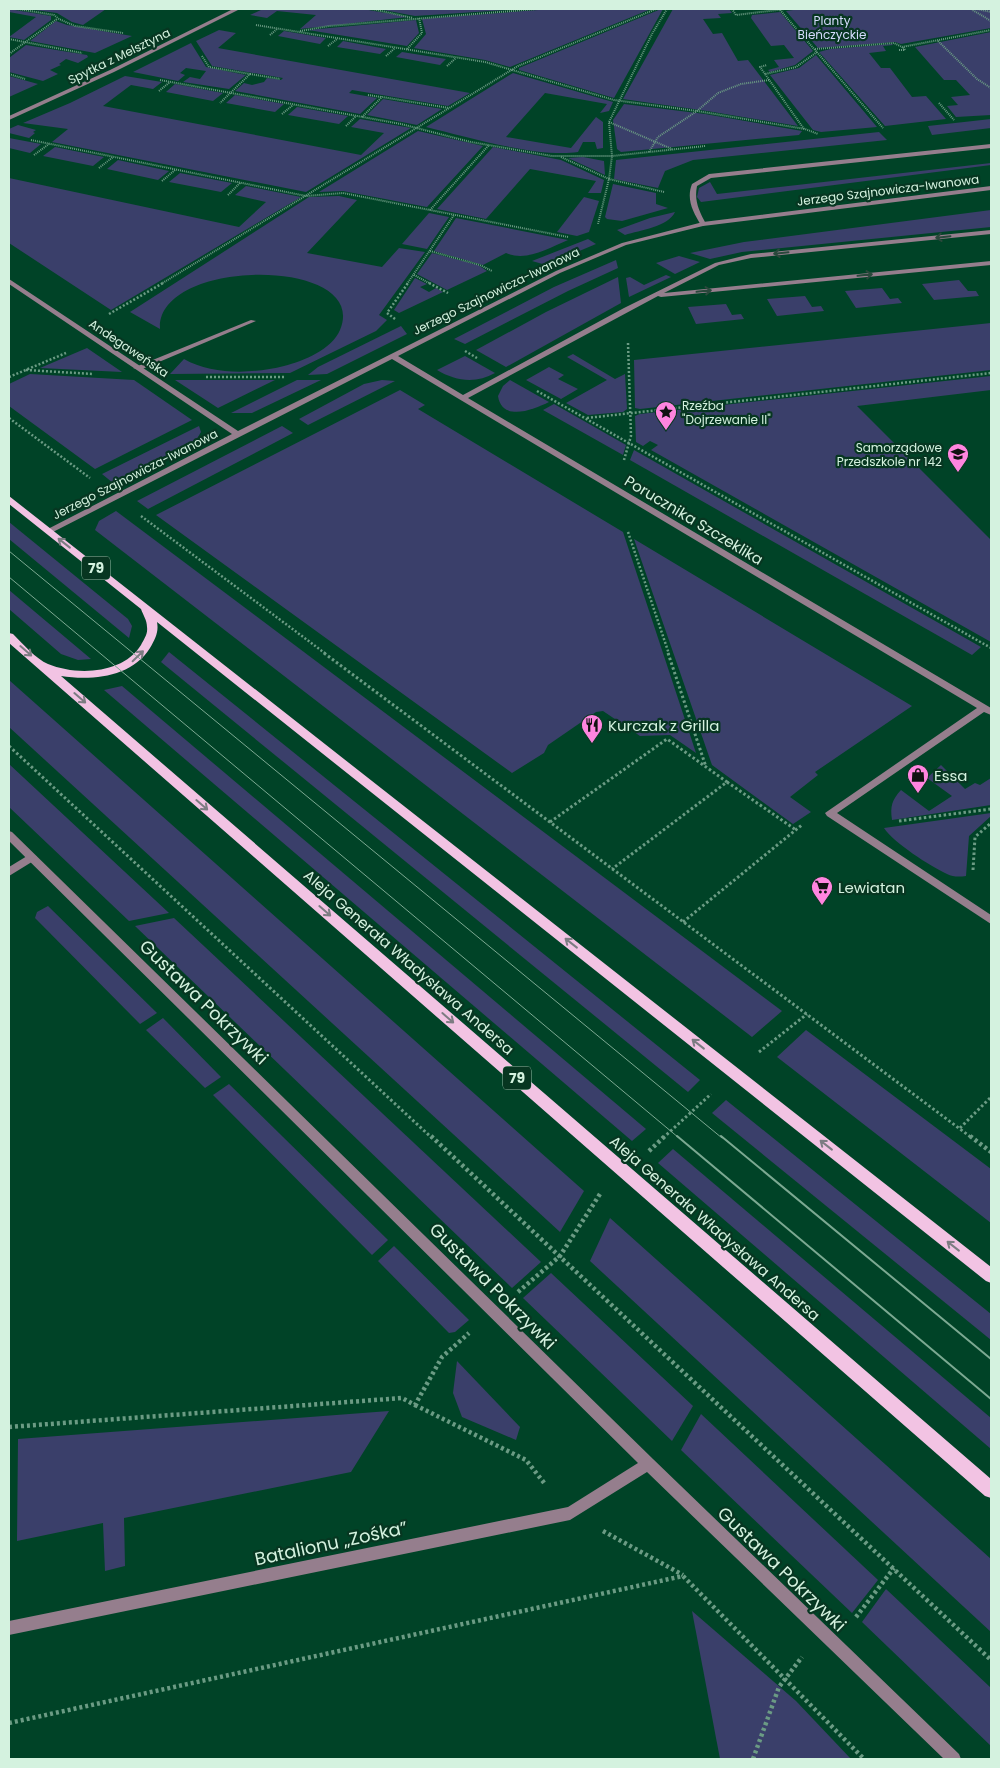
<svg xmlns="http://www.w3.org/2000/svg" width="1000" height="1768" font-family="Poppins,sans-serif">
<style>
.green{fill:#3a3f6a}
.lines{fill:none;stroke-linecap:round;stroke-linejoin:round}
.path-far3{stroke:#6b9b84;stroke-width:2;stroke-dasharray:1 1;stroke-linecap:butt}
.path-far2{stroke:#6b9b84;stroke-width:2.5;stroke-dasharray:2 2;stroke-linecap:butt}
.path-far1{stroke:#6b9b84;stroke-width:3;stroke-dasharray:2.5 2.5;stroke-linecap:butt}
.path{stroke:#6b9b84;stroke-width:4.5;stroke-dasharray:3 3;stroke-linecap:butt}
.service{fill:#957e8d;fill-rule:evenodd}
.minor{fill:#957e8d;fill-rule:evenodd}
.primary{fill:#f2c3e3;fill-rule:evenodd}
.tram-far1{stroke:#7ca992;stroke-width:1}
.tram{stroke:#7ca992;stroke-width:2}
.oneway{stroke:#2a483c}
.oneway2{stroke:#7c7c82}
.labels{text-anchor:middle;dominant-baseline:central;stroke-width:4.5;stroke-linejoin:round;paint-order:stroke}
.far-park-label{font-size:12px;fill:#d6dbfd;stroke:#073621}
.far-street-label{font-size:12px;fill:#d4f2df;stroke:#073621}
.far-poi-label{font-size:12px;fill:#d4f2df;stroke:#073621;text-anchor:start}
.shield{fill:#073621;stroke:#96baa6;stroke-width:1}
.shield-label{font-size:14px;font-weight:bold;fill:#d4f2df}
.street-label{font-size:15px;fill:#d4f2df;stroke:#073621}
.poi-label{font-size:15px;fill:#d4f2df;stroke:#073621;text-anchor:start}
.near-street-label{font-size:18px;fill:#d4f2df;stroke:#073621}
</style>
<rect width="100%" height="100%" fill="#004327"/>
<!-- green -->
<g class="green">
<path d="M9 9 51 16V20L24 40 9 37 36 17 9 12Z"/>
<path d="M28 9H106L83 25 72 22 57 13Z"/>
<path d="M263 9H363L408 17 300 29 316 15 277 11 267 18 250 15Z"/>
<path d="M378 9H520L415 16Z"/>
<path d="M551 9H651L510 67 485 60 414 48 426 34 422 19Z"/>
<path d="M661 9H663L614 98 519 70V68Z"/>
<path d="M673 9H729L732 13 718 14 721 18 703 19 713 34 722 33 738 61 748 60 798 126 707 111 623 99Z"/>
<path d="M800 9H991V28L901 44 895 42 818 48 786 11Z"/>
<path d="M780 12 813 51 795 65 770 72 768 70 779 67 774 60 794 58 784 45 771 46 751 18 752 15Z"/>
<path d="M416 20 419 33 407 46 308 30Z"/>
<path d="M56 21 67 25 132 36 95 53 30 41Z"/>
<path d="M219 30 236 33 218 48 470 93 448 106 352 90 349 93 377 98 360 114 235 91 244 83 252 85 264 82 267 78 281 80 283 78 212 66 196 41Z"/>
<path d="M284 31 326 38 320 44 278 36Z"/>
<path d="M991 32V115L956 117 947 106 958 105 951 97 970 95 956 80H944L915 47Z"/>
<path d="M343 41 386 49 380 54 337 47Z"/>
<path d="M191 43 206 67 246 75 229 89 183 82 190 77 200 79 206 71 186 68 180 73 185 75 178 81 133 72Z"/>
<path d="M892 44 893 45 883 46 886 51 869 53 881 68H890L912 97 926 96 946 119 885 126 819 52 830 49Z"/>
<path d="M26 45 87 55 88 57 78 63 66 59 59 64 61 65 50 70 58 74 43 81 9 72V58Z"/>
<path d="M402 52 446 59 440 65 396 57Z"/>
<path d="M816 55 877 127 821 132 813 130 770 75 799 68Z"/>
<path d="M513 73 613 102 609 111 600 113 607 104 545 93 506 137 571 148 596 117 603 122V148L597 149 595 142H583L578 152C538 158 467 137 426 127Z"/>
<path d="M9 76 38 84 9 97Z"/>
<path d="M125 76 162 82 153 89 131 85 103 106 361 155 384 133 351 127 360 119 411 128 306 192 52 142 68 129 23 123 70 103Z"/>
<path d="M175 84 223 93 213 101 166 92Z"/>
<path d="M235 95 284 104 275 112 226 103Z"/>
<path d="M383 99 442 109 417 125 367 115Z"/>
<path d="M624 104 705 114 802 131 799 135 621 152 617 149 613 120Z"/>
<path d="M297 107 348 116 339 124 288 115Z"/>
<path d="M991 119V128L932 135 928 126Z"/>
<path d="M18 125 36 130 33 132 35 133 29 138 9 133V129Z"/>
<path d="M418 131 483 146 427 207 343 191 319 192Z"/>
<path d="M879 132 887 140 693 160 665 171 658 188 614 179 616 160Z"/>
<path d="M9 138 41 144 30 153 9 148Z"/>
<path d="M55 147 104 157 93 166 43 156Z"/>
<path d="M493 147 561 160 604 180 601 193H588L596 181 530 169 486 219 437 209Z"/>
<path d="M583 157 604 161 605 175 568 158Z"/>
<path d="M118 160 169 171 158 180 107 169Z"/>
<path d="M991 163V165L701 202 697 197 699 188 710 182 717 194Z"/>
<path d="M180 173 232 183 221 192 169 182Z"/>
<path d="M9 178 239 227 266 202 235 195 246 186 301 197 111 310 9 243Z"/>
<path d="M613 184 656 193V204L668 208 622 221 607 219 605 217Z"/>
<path d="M339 196 357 200 307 253 382 267 399 248 425 252 379 315 387 320 376 331 290 373 170 374 184 359C212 375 253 374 284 366 304 361 332 349 340 330 371 256 156 257 160 329L130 312 309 197Z"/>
<path d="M584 197 599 201 589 232 577 236 557 232Z"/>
<path d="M991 210V227L742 252 710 259 690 253 744 242Z"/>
<path d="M675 212C668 227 640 230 625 235L617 230 650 218Z"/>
<path d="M429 213 449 217 427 249 402 244Z"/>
<path d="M456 218 568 240C549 248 526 262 506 253L483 265 434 251Z"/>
<path d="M588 239 596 244 546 265 532 261Z"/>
<path d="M432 253 478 265 487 271 447 290 417 274Z"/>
<path d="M679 256 700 262 675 274 656 263Z"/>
<path d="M616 260 618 268 568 291 465 344 454 339 554 287Z"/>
<path d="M666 275 671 277 629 297 626 278 630 277 644 285Z"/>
<path d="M618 277 621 303 506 367 476 350 546 312Z"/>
<path d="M415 278 427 284 420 287 429 292 436 288 443 292 399 313 394 310Z"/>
<path d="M959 280 968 291H976L979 296 934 300 922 284Z"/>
<path d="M882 288 890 299 898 298 902 303 856 308 845 291Z"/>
<path d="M805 296 812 307 821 306 824 311 777 316 767 299Z"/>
<path d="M726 304 732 315 741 314 744 319 696 324 688 307Z"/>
<path d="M991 323V370L640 409 635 408 634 360Z"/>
<path d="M401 326 407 334 327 374 308 375 318 367Z"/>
<path d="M87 348 122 372 40 368Z"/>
<path d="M573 354 615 379 625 374 627 409 623 412 588 415 566 403 607 380 567 357Z"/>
<path d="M465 356 495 373C476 384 455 381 437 370Z"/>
<path d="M549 367 564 375 558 379 578 389 561 399 526 380Z"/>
<path d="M30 374 134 380 192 420 95 469 9 406V384Z"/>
<path d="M991 376V390L857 406 991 540V642L651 450 658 445 650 441 643 446 636 442 635 416 640 414Z"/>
<path d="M175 380H275L218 408Z"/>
<path d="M297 380H321L252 413H231Z"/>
<path d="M382 380 395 381 308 425 299 419 364 384Z"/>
<path d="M510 380 549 402C533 410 502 422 498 396L503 386Z"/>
<path d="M400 390 425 405 418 409 623 532 696 753 670 735 640 736 603 711 596 712 548 745 544 753 512 773 156 515Z"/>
<path d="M554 404 626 445 623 455 543 410Z"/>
<path d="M199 426 201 432 195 442 181 450 179 449 113 483 102 474Z"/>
<path d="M282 426 293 433 148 509 137 501Z"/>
<path d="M634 450 981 647 972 655 630 460Z"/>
<path d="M116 511 782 1011 752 1037 95 530 99 521Z"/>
<path d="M9 522 128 619 132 626 129 638 9 539Z"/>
<path d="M634 539 912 706 815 772 818 775 790 797 811 812 793 824 712 765Z"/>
<path d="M9 590 91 659 78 660 61 654 9 609Z"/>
<path d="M169 652 700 1080 688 1092 161 662Z"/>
<path d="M9 680 584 1191 560 1232 9 727Z"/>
<path d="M122 686 646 1129 632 1141 104 690Z"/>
<path d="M9 764 169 913 129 921 9 807Z"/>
<path d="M941 765 965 789 975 783 980 785 991 778V805L892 820C890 806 892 800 901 790L929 811 952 796 927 778Z"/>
<path d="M991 813V816L969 836 966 876C959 877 953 877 947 874 930 866 894 843 884 828Z"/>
<path d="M48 906 157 1013 140 1024 35 918 37 912Z"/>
<path d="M174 918 541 1262 512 1288 135 926Z"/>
<path d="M163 1018 221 1077 205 1088 146 1030Z"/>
<path d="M806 1030 991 1169V1223L777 1057Z"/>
<path d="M229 1084 388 1240 372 1255 213 1095Z"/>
<path d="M726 1100 991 1314V1340L712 1113Z"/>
<path d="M673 1149 991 1418V1449L658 1163Z"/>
<path d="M610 1218 991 1559V1632L590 1261Z"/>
<path d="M394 1246 469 1320 455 1332 449 1333 378 1261Z"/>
<path d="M551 1273 693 1406 672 1441 523 1298Z"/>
<path d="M457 1361 520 1427 516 1440 462 1417 453 1393Z"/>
<path d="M389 1411 351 1472 124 1518 125 1566 105 1571 103 1523 17 1541 18 1439Z"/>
<path d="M701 1414 878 1580 852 1613 681 1450Z"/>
<path d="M886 1589 991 1688V1746L862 1622Z"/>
<path d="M692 1611 796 1701 851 1759H720Z"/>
</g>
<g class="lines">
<!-- path-far3 -->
<g class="path-far3">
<path d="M18 9 54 15 59 19 75 26 123 33"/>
<path d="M372 9 413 18"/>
<path d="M732 9 736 15 785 9"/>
<path d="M971 9 991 21"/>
<path d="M977 9 991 12"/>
<path d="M780 10 883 128"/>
<path d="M256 25 485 62 614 100 697 111 805 129 818 134"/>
<path d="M300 31 329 26 536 9"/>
<path d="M270 35 277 29"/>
<path d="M9 39 82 53"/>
<path d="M938 41 977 79 991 88"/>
<path d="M328 46 337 39"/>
<path d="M407 49 422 33 419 18"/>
<path d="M815 49 894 43 902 47 991 30"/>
<path d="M899 50H905L903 47"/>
<path d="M9 54 57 19"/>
<path d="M202 56 209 67 250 74 220 103"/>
<path d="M386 56 395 48"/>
<path d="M447 66 456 58"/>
<path d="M9 74 25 79"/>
<path d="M250 74 280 79"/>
<path d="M765 74 760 67 767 65"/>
<path d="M160 80 401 124 471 142 552 156H612L705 146"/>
<path d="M159 91 170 82"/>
<path d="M368 95 381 97"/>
<path d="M939 103 954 120"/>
<path d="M282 114 293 105"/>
<path d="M362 117 382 97 449 108"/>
<path d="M609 122 672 149"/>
<path d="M346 126 356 116"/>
<path d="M804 129 765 74 796 67 817 52"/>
<path d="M31 140 306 196 343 193 568 237"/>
<path d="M649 152 658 137 697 111 718 93 741 84 769 80"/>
<path d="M34 155 49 144"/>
<path d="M561 157 609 179 598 224"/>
<path d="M99 168 113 157"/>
<path d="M162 181 175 170"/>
<path d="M664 192 609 179 612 156 609 122 652 34 667 9"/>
<path d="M228 195 240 183"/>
<path d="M430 210 489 145"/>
<path d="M430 251 480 265 492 271"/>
<path d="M414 275 431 284"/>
<path d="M161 284 518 66 656 9"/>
<path d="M407 284 454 215"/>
</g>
<!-- path-far2 -->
<g class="path-far2">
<path d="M429 283 448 293"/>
<path d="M109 314 163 283"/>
<path d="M395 319 387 313 408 283"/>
<path d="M465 351 477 358"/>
<path d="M26 370 93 374"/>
<path d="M9 377 66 353"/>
<path d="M206 377H285"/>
<path d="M537 391 991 648"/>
<path d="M9 418 90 478"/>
<path d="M587 418 991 373"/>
<path d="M624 460 631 436 628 343"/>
<path d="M141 516 326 654"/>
<path d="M628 532 669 654"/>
</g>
<!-- path-far1 -->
<g class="path-far1">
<path d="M324 653 972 1138"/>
<path d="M668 653 706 767"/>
<path d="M9 746 432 1138"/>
<path d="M727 782 796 830"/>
<path d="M899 821 991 809"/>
<path d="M550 822 667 739 727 782 612 869"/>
<path d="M973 870 975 837 991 823"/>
<path d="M683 922 803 824"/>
<path d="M759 1052 807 1014"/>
<path d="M960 1128 991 1097"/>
<path d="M663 1138 711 1094"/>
</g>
<!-- path -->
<g class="path">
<path d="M431 1136 991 1660"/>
<path d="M970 1136 991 1152"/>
<path d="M649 1151 665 1136"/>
<path d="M518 1292 560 1256 600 1194"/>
<path d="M415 1405 526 1460 545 1484"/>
<path d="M9 1427 402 1398 415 1405 442 1357 469 1333"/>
<path d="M603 1531 683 1575"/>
<path d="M856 1617 894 1568"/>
<path d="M9 1723 683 1576 864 1759"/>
<path d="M753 1759 779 1687 802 1657"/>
</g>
<!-- service -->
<g class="service">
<path d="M991 144V148L711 178 697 186C694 201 699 211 706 224L703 226 701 225C693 212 686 199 692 184L709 174Z"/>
<path d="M251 320 256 321 140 370 133 368Z"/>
<path d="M32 853 37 857 35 860 9 876V867Z"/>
</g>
<!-- minor -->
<g class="minor">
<path d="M233 9H240L114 72 9 120V116L110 70Z"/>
<path d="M991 186V190L703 226 626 245 560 273 398 356 463 395 624 308 715 263 751 254 991 230V234L751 258 719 265 664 293 991 261V265L661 297 658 296 468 398 991 708V715L984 712 837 813 991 915V924L827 816 825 813 977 708 392 359 51 533H48L44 531 232 434 9 284V279L238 431 556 271 622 243 703 222Z"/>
<path d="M9 831 12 832 653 1459 959 1754 961 1759H944L647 1472 570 1520 9 1635V1621L568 1507 638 1463 9 841Z"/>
</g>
<!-- primary -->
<path class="primary" d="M9 496 991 1267V1283L986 1281 157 622C159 632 155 639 150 648 132 677 92 681 61 676L991 1479V1498L985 1496 9 643V633L13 634C23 644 36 659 48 664 77 676 123 674 141 645 144 639 148 634 147 627 147 620 143 615 141 609L9 504Z"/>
<!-- tram-far1 -->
<g class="tram-far1">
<path d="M9 551 722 1138"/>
<path d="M9 577 679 1138"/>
</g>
<!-- tram -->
<g class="tram">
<path d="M677 1136 991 1399"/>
<path d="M721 1136 991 1359"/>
</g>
</g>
<!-- one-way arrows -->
<defs><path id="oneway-shaft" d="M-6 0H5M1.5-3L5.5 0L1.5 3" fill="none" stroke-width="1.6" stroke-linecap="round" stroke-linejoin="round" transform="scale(1.25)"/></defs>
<g class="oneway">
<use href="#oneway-shaft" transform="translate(943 237) rotate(174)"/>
<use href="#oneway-shaft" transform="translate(781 253) rotate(174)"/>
<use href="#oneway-shaft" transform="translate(865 275) rotate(-6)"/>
<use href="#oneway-shaft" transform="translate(704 291) rotate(-6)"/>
</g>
<g class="oneway2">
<use href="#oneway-shaft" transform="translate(64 543) rotate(-142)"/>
<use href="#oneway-shaft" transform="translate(26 651) rotate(41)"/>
<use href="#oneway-shaft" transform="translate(138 656) rotate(-44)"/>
<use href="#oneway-shaft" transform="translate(80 698) rotate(41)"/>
<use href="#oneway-shaft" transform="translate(202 805) rotate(41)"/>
<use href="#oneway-shaft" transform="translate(325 911) rotate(41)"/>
<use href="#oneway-shaft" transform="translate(571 943) rotate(-142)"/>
<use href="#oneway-shaft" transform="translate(448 1018) rotate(41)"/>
<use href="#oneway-shaft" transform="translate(698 1044) rotate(-142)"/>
<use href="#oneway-shaft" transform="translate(826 1145) rotate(-142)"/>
<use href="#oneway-shaft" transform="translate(953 1246) rotate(-142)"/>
</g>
<!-- icons -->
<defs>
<g id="sight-pin" transform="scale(1.125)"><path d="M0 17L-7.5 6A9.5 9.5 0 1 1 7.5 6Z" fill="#ff85df" stroke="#073621"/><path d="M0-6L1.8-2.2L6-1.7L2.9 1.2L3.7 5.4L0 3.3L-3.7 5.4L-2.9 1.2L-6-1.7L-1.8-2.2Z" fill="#111"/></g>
<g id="school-pin" transform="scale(1.125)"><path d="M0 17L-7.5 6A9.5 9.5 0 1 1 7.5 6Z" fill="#ff85df" stroke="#073621"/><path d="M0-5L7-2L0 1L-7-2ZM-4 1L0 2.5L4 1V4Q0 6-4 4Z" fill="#111"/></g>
<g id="restaurant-pin" transform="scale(1.125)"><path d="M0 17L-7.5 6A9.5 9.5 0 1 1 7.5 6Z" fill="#ff85df" stroke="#073621"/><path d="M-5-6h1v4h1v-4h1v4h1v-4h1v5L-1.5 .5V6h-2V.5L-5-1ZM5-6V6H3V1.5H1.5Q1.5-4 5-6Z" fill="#111"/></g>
<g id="shop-pin" transform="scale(1.125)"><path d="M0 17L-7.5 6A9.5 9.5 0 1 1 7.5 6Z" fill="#ff85df" stroke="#073621"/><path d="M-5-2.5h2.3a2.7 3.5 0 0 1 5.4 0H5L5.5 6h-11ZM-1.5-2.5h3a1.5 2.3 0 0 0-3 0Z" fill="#111"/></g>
<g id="supermarket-pin" transform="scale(1.125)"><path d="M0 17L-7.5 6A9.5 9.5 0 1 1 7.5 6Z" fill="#ff85df" stroke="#073621"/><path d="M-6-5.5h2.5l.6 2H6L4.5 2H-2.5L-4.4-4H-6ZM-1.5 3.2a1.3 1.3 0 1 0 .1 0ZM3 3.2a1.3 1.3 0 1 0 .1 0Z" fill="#111"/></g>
</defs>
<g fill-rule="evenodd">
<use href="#sight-pin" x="666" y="412"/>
<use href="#school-pin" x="958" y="454"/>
<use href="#restaurant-pin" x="592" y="725"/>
<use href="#shop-pin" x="918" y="775"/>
<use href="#supermarket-pin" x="822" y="887"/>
</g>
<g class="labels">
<!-- far-park labels -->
<g class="far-park-label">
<text x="832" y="20">Planty<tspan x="832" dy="14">Bieńczyckie</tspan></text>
</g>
<!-- far-street labels -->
<g class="far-street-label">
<text transform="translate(119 56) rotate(-26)">Spytka z Melsztyna</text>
<text transform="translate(888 190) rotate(-7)">Jerzego Szajnowicza-Iwanowa</text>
<text transform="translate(496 291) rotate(-26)">Jerzego Szajnowicza-Iwanowa</text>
<text transform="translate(129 348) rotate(34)">Andegaweńska</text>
<text transform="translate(135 474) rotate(-27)">Jerzego Szajnowicza-Iwanowa</text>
</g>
<!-- far-poi labels -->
<g class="far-poi-label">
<text x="682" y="405">Rzeźba<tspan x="682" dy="14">"Dojrzewanie II"</tspan></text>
<text x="942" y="447" text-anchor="end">Samorządowe<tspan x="942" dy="14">Przedszkole nr 142</tspan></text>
</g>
<!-- shield labels -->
<g class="shield">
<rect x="82" y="556.5" width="28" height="23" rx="4"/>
<rect x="503" y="1066.5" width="28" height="23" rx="4"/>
</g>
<g class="shield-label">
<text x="96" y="568">79</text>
<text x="517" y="1078">79</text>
</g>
<!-- street labels -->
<g class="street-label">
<text transform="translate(694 520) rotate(31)">Porucznika Szczeklika</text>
<text transform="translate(409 962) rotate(41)">Aleja Generała Władysława Andersa</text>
<text transform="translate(715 1228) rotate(41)">Aleja Generała Władysława Andersa</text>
</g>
<!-- poi labels -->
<g class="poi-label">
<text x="608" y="725">Kurczak z Grilla</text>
<text x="934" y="775">Essa</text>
<text x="838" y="887">Lewiatan</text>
</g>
<!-- near-street labels -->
<g class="near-street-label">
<text transform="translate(204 1002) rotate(44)">Gustawa Pokrzywki</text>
<text transform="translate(493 1286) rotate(45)">Gustawa Pokrzywki</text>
<text transform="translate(331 1543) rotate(-12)">Batalionu „Zośka”</text>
<text transform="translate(782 1569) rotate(44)">Gustawa Pokrzywki</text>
</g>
</g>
<!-- border -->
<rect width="1000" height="1768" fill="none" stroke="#d4f2df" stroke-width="20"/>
</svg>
